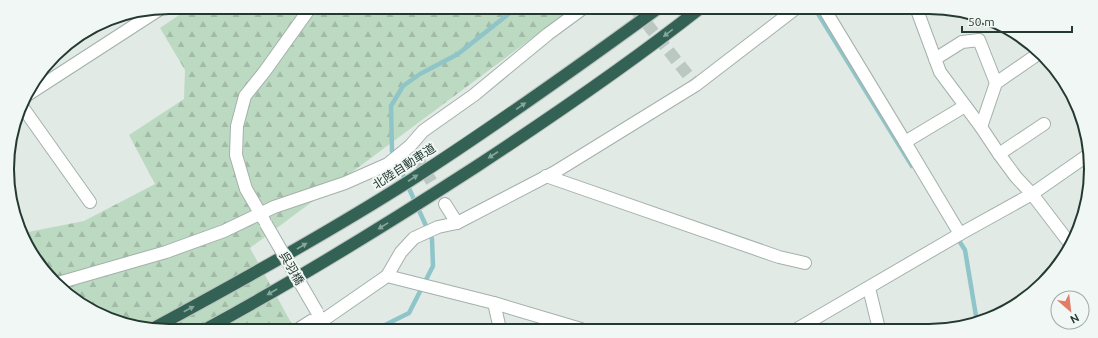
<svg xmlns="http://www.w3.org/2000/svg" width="1098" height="338" font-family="Ubuntu,'Noto Sans JP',sans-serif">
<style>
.forest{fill:url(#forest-firs)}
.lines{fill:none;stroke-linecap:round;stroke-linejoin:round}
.stream{stroke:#8fc5c9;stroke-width:4.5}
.minor-tunnel{stroke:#bbc7c1;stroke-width:12;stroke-dasharray:12 6;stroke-linecap:butt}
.minor-casing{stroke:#a4b1ab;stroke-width:14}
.highway-casing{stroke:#bdc4c1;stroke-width:14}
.minor{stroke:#fff;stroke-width:12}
.highway{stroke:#336254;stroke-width:12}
.minor-bridge-casing{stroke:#a4b1ab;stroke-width:14;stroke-linecap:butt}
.minor-bridge{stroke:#fff;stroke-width:12}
.oneway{fill:#88a59c}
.labels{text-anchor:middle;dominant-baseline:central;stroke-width:4;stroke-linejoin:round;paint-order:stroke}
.street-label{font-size:12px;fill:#233931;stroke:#f1f7f4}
.rim{fill:none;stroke:#233931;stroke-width:2}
</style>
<defs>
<pattern id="forest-firs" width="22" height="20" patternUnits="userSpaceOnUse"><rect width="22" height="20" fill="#bcd9c2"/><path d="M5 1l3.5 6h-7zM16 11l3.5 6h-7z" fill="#a1bba7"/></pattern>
</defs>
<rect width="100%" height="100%" fill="#e1eae5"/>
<!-- forest -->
<path class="forest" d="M191 7 571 9 250 248 294 328H137L79 304 34 259 23 233 84 221 155 184 129 135 184 99 185 70 160 28Z"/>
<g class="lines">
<!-- stream -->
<g class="stream">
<path d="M817 12 912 166"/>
<path d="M956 236 965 250 977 322"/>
<path d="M379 328 409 313 433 266 432 239 392 151 391 106 403 86 420 74 458 54 516 8"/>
</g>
<!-- minor-tunnel -->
<g class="minor-tunnel">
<path d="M635 9 696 85"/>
<path d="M416 156 445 204"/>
</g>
<!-- minor casing -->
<g class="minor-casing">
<g id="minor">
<path d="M825 10 905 142"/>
<path d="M917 10 940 72 981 127 999 154 1016 177 1032 194 1071 245"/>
<path d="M935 59 962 42 979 40 996 83"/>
<path d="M24 97 160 9"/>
<path d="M21 105 90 202"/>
<path d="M981 127 996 83 1038 54"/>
<path d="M999 154 1044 124"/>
<path d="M546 176 779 257 805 263"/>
<path d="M445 204 457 223"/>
<path d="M264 220 246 189 236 155 237 126 245 96 265 71 310 8"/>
<path d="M960 234 905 142 965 106"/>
<path d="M387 276 401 252 414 238 438 227 457 223 555 172 696 85 795 9"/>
<path d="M58 283 166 252 224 231 274 207 345 183 388 164 410 146 423 131 474 95 548 34 582 9"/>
<path d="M869 288 879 329"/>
<path d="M494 303 500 329"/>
<path d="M322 321 387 276 494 303 581 329"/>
<path d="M300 328 319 316"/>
<path d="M797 329 960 234 1032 194 1088 155"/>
</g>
</g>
<!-- highway casing -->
<g class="highway-casing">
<g id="highway">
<path d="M154 328C241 281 328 233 411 180 495 126 576 68 657 9"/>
<path d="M208 328C300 278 389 223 477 166 553 116 628 65 699 9"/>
</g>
</g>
<!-- minor -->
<use href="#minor" class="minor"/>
<!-- highway -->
<use href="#highway" class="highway"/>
<!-- minor-bridge casing -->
<g class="minor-bridge-casing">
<path id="minor-bridge" d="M266 224 317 312"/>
</g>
<!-- minor-bridge -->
<use href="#minor-bridge" class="minor-bridge"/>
</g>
<!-- one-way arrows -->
<defs><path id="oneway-solid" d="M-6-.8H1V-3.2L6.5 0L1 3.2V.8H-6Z"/></defs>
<g class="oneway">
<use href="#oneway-solid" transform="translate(668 33) rotate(143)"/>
<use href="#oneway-solid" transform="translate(521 106) rotate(-35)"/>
<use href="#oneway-solid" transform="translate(493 155) rotate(147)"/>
<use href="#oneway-solid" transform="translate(413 178) rotate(-33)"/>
<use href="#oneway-solid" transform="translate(383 226) rotate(148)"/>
<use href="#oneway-solid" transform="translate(302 246) rotate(-30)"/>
<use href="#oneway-solid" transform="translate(272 292) rotate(150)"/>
<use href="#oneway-solid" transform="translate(189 309) rotate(-28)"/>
</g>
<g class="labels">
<!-- street labels -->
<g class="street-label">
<text transform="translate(404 166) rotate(-33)">北陸自動車道</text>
<text transform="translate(292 268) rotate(60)">呉羽橋</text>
</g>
</g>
<!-- crop -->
<path d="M0 0H1098V338H0ZM169 14H929A155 155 0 0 1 1084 169V169A155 155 0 0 1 929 324H169A155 155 0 0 1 14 169V169A155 155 0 0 1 169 14Z" fill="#f1f7f4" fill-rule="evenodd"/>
<path class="rim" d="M169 14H929A155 155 0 0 1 1084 169V169A155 155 0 0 1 929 324H169A155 155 0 0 1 14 169V169A155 155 0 0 1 169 14Z"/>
<!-- north arrow -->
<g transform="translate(1070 310) rotate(152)"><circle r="19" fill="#f1f7f4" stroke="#9faba6"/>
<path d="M0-3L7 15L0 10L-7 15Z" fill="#e27c67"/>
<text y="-6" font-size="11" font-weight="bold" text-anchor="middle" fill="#233931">N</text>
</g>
<!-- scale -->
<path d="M962 26v6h110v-6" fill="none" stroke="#233931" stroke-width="2"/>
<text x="968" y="26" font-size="12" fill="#233931" stroke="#f1f7f4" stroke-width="3" paint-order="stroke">50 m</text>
</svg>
